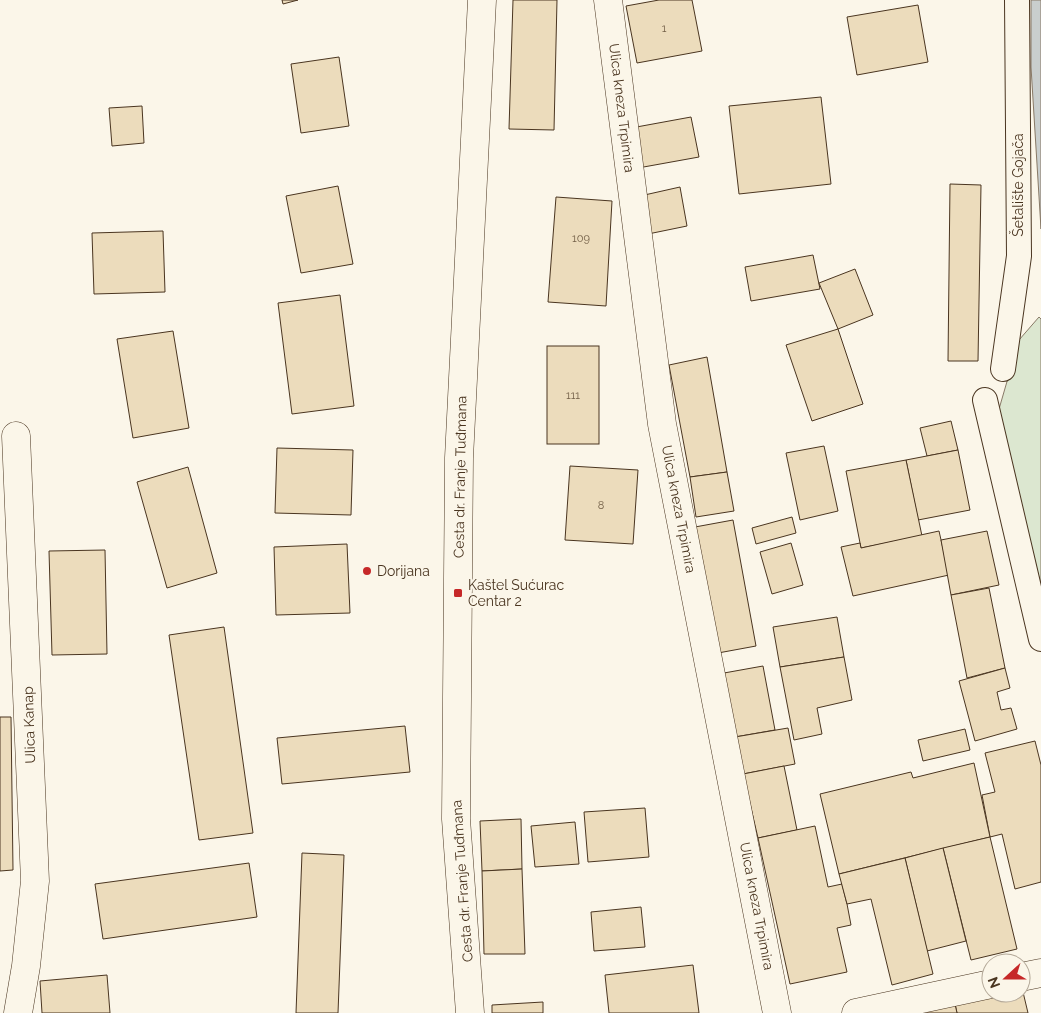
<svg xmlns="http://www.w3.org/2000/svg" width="1041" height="1013" font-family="Raleway,sans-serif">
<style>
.green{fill:#dce7d0;stroke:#887966}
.water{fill:#c9cecd;stroke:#887966}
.building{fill:#ecdcbc;stroke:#4a3520}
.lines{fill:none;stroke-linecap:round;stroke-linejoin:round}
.pedestrian-casing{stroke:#4a3520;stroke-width:26}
.minor-casing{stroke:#4a3520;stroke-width:29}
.secondary-casing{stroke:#4a3520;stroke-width:29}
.pedestrian{stroke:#fbf6e9;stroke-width:24}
.minor{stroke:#fbf6e9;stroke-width:28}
.secondary{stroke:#fbf6e9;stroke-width:28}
.poi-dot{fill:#c62828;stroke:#fbf6e9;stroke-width:2}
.labels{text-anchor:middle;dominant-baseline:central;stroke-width:4;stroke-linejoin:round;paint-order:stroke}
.number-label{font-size:11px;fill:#725f47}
.street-label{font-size:14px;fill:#4a3520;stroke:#fbf6e9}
.poi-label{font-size:14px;fill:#4a3520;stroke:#fbf6e9;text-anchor:start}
</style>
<rect width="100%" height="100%" fill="#fbf6e9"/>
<!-- green -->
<path class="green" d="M1039 317 1041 319V585L997 416 1019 340Z"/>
<!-- water -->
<path class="water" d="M1031 0H1041V229L1031 67Z"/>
<!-- building -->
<g class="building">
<path d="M282 0H298L283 4Z"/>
<path d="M513 0H557L554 130 509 129Z"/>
<path d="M659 0H692L702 51 637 63 626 6Z"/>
<path d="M918 5 928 62 857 75 847 17Z"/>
<path d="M339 57 349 126 301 133 291 64Z"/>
<path d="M821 97 831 184 739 194 729 106Z"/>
<path d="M142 106 144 143 112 146 109 108Z"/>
<path d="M691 117 699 157 638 168 631 128Z"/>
<path d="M950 184 981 185 978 361H948Z"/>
<path d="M338 186 353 264 301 273 286 196Z"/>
<path d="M680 187 687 226 648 234 640 196Z"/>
<path d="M556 197 612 201 606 306 548 302Z"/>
<path d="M163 231 165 292 94 294 92 233Z"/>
<path d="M813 255 820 289 751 301 745 267Z"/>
<path d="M855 269 873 315 838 329 819 283Z"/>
<path d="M340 295 354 406 292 414 278 303Z"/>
<path d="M838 329 863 404 812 421 786 345Z"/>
<path d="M173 331 189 428 133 438 117 339Z"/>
<rect x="547" y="346" width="52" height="98"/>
<path d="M707 357 727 472 690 477 669 365Z"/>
<path d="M951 421 958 450 927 456 920 428Z"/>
<path d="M824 446 838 511 800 520 786 453Z"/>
<path d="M277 448 353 450 351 515 275 513Z"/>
<path d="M958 450 970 510 918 520 906 460Z"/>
<path d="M906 460 922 536 861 548 846 471Z"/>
<path d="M570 466 638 470 633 544 565 540Z"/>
<path d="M188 467 217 573 167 588 137 482Z"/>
<path d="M727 472 734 511 696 517 690 477Z"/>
<path d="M792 517 796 533 756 544 752 528Z"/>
<path d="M733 520 756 646 718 653 695 527Z"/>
<path d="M939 531 949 575 853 596 841 547 860 543 861 548Z"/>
<path d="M987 531 999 585 951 595 941 540Z"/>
<path d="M791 543 803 585 772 594 760 552Z"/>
<path d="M347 544 350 613 276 615 274 547Z"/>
<path d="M105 550 107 654 52 655 49 551Z"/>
<path d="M989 588 1005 668 967 678 951 595Z"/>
<path d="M837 617 844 657 780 667 773 627Z"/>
<path d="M224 627 253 833 199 840 169 635Z"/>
<path d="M844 657 852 700 817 708 822 734 794 740 780 667Z"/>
<path d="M763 666 775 730 735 737 724 673Z"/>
<path d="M1005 668 1010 688 997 692 1001 710 1011 708 1017 729 975 741 959 681Z"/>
<path d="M0 717H11L13 870 0 871Z"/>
<path d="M405 726 410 772 282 784 277 738Z"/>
<path d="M788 728 795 764 743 774 735 737Z"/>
<path d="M965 729 970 750 923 761 918 740Z"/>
<path d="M1035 741 1041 765V882L1015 889 1002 834 990 837 982 795 995 792 985 753Z"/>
<path d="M974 763 990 837 839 874 820 794 911 772 913 778Z"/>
<path d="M784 766 797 830 758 838 743 774Z"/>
<path d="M645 808 649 857 588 862 584 812Z"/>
<path d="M521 819 522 869 482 871 480 821Z"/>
<path d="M575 822 579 864 535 867 531 826Z"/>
<path d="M815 826 828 887 842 884 847 904 851 925 837 928 847 972 790 984 758 838Z"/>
<path d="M990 837 1017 949 971 960 943 848Z"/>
<path d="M943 848 966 941 927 951 905 858Z"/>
<path d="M302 853 344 855 338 1013H296Z"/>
<path d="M905 858 933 974 892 985 871 899 847 904 839 874Z"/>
<path d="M249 863 257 917 103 939 95 884Z"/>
<path d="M522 869 525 954H484L482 871Z"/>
<path d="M641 907 645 947 594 951 591 912Z"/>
<path d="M693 965 699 1013H609L605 975Z"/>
<path d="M107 975 110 1013H42L40 981Z"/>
<path d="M1023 992 1028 1013H957L955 1004Z"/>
<path d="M543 1002V1013H492V1005Z"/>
<path d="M955 1004 957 1013H909Z"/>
</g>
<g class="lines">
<!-- pedestrian casing -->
<g class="pedestrian-casing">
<g id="pedestrian">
<path d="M1003 369 1019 256 1017 0"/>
<path d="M985 400 1041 639"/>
</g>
</g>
<!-- minor casing -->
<g class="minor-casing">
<g id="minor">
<path d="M608 0 662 424 777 1013"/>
<path d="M16 436 35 881 26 966 18 1013"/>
<path d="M1021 977 1041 973"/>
<path d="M856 1013 991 984"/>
</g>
</g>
<!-- secondary casing -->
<g class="secondary-casing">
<path id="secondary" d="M470 1013 456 819 459 458 482 0"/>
</g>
<!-- pedestrian -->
<use href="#pedestrian" class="pedestrian"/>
<!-- minor -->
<use href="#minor" class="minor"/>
<!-- secondary -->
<use href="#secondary" class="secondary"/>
</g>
<!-- markers -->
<g class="poi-dot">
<circle cx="367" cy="571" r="5"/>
<rect x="453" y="588" width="10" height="10" rx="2.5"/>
</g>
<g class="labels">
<!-- number labels -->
<g class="number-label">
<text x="664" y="28">1</text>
<text x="581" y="238">109</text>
<text x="573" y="395">111</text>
<text x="601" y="505">8</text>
</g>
<!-- street labels -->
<g class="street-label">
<text transform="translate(622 108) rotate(83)">Ulica kneza Trpimira</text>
<text transform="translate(1018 185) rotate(-90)">Šetalište Gojača</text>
<text transform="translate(460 477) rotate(-89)">Cesta dr. Franje Tuđmana</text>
<text transform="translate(679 509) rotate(79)">Ulica kneza Trpimira</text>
<text transform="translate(29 725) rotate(-92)">Ulica Kanap</text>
<text transform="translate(462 881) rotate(-94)">Cesta dr. Franje Tuđmana</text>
<text transform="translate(757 906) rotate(79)">Ulica kneza Trpimira</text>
</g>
<!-- poi labels -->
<g class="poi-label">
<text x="377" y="571">Dorijana</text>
<text x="468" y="585">Kaštel Sućurac<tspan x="468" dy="16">Centar 2</tspan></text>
</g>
</g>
<!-- north arrow -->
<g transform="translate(1006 978) rotate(249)"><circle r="24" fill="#fbf6e9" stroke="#b4a999"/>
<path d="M0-4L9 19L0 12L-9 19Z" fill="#c62828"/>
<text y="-8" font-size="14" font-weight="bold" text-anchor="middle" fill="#4a3520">N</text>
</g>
</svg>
